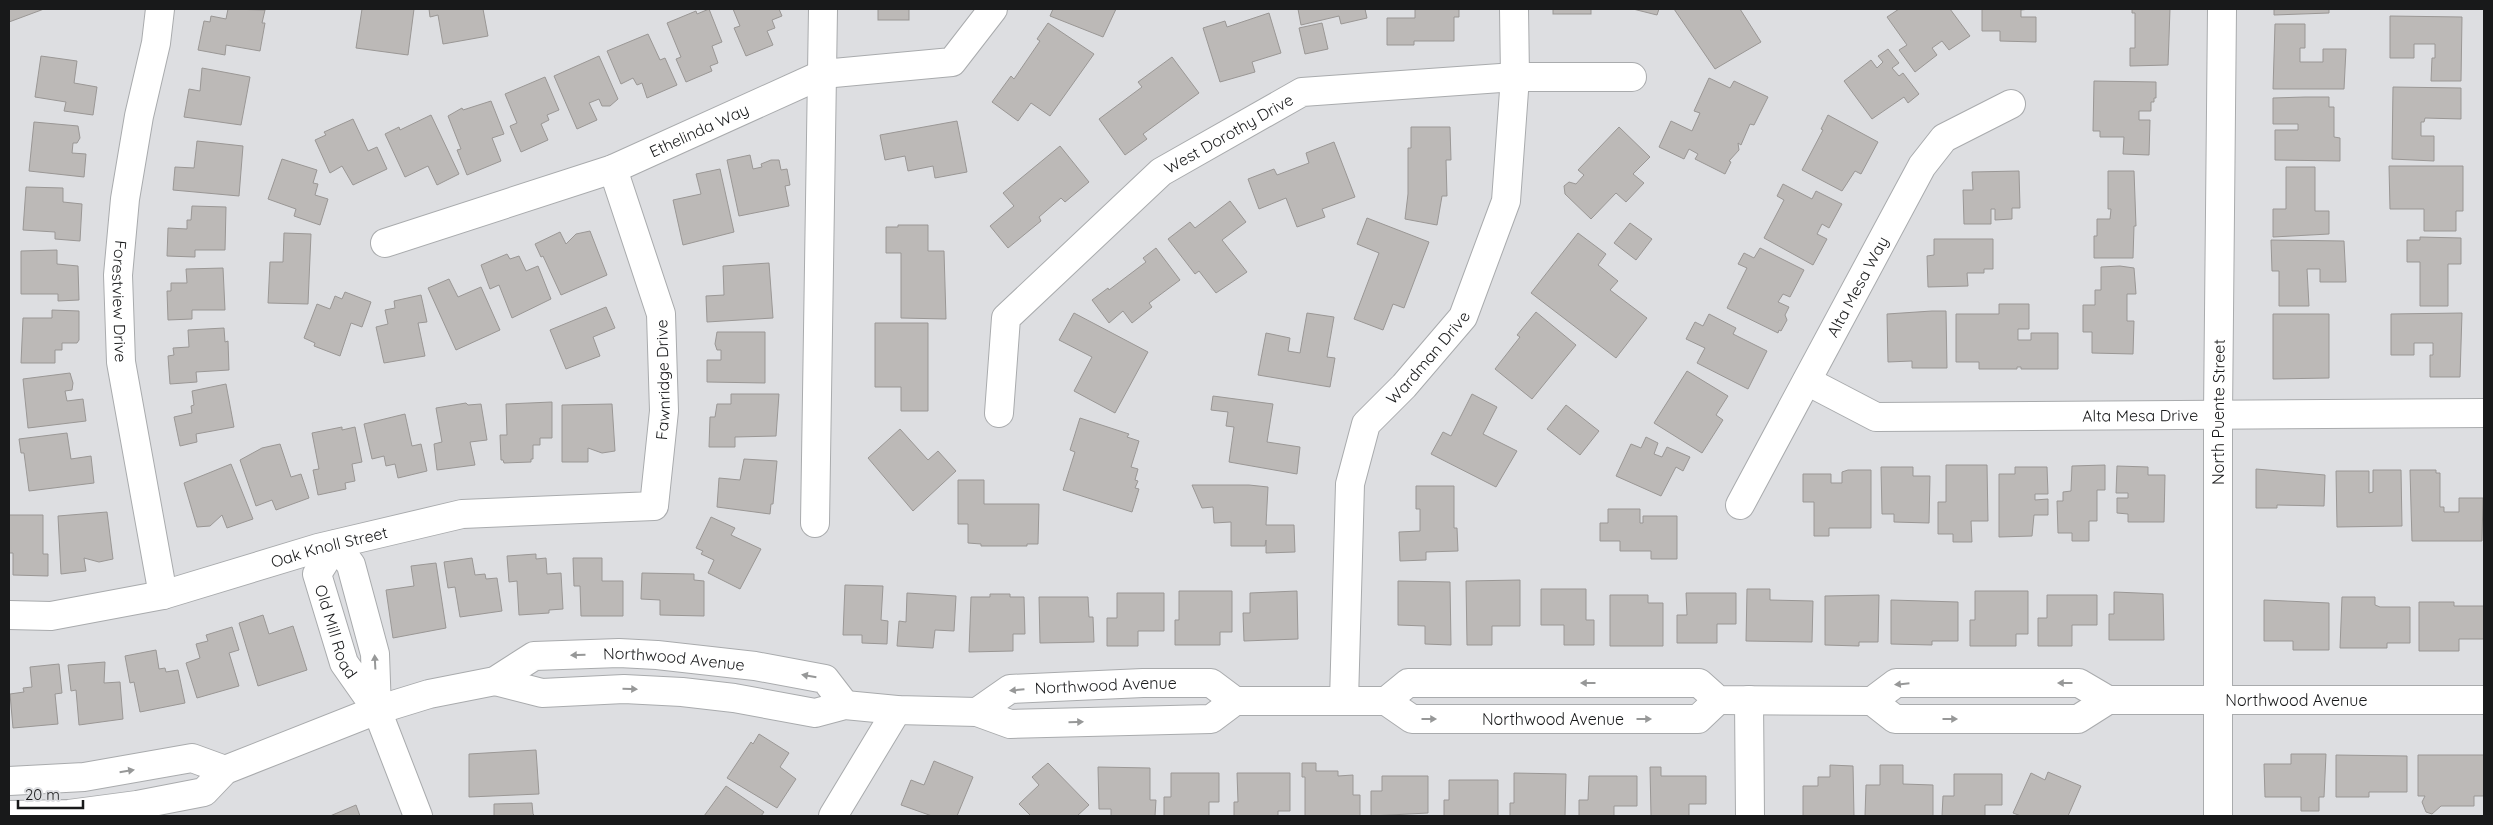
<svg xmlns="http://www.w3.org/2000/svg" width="2493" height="825" font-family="Quicksand,sans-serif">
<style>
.building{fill:#bcb9b7;stroke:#9a9795}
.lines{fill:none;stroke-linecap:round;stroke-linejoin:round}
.minor-casing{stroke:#a9abad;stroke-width:30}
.minor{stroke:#fff;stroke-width:28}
.oneway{fill:#979898}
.labels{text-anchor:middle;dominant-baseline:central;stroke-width:5;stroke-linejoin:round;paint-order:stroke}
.street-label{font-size:16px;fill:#18191a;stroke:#dddee1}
</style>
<rect width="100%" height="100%" fill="#dddee1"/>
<!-- building -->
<g class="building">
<path d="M9 9H44L9 22Z"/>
<path d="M228 9 265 10 262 23H265L260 51 226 45 225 55 198 50 204 21 210 22 211 16 226 19Z"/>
<path d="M362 9H414L408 55 356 48Z"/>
<path d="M429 9H483L488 36 443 44 438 15 430 17Z"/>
<path d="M709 9 722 42 712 46 718 63 710 66 712 71 686 82 676 59 681 57 667 23 696 11 697 14Z"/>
<path d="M733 9H779L782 16 772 20 775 28 767 31 773 45 746 56 734 28 740 26Z"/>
<rect x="878" y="9" width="31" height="11"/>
<path d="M1053 9H1116L1103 37 1050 16Z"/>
<path d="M1298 9H1365L1367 18 1341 24 1339 16 1301 25Z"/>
<path d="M1415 9H1459V17H1454V41H1414V45H1387V18H1415Z"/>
<rect x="1553" y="9" width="38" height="5"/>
<path d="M1633 9H1659L1657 15Z"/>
<path d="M1674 9H1740L1761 42 1715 69Z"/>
<path d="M1899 9H1950L1970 36 1949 50 1942 41 1932 48 1937 55 1915 72 1899 50 1907 45 1887 17Z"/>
<path d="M1982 9H2030L2021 10V17H2036V42L2000 41V31H1982Z"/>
<path d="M2132 9H2170L2168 65 2130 66V48H2135V13H2132Z"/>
<path d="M2274 9H2329V13L2274 15Z"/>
<path d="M1269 13 1281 53 1252 62 1255 72 1220 82 1203 28 1225 21 1227 27Z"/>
<path d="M2390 16 2462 17 2461 81H2431L2432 58H2435V44H2414V58H2390Z"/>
<path d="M1048 23 1094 54 1050 116 1031 103 1018 121 992 102 1011 76 1014 79 1040 41 1037 39Z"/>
<path d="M1322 23 1328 49 1305 54 1299 28Z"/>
<path d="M2275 24H2305V48H2300V62H2323V49H2346L2344 89H2273Z"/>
<path d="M648 34 660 60 665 58 677 85 647 98 642 83 637 85 633 78 621 84 607 51Z"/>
<path d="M1888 49 1899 63 1892 68 1899 76 1903 73 1919 94 1908 103 1904 97 1872 119 1844 81 1871 60 1877 68 1883 62 1878 56Z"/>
<path d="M41 56 77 61 74 83 97 87 93 115 64 111 66 102 35 97Z"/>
<path d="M599 56 618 99 610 106H602L599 99 589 103 597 120 577 129 554 76Z"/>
<path d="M1172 57 1199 93 1143 134 1147 139 1125 155 1099 119 1142 87 1138 82Z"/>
<path d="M202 68 250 77 241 125 184 117 189 89 200 91Z"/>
<path d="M545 77 559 110 547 115 549 120 541 124 548 140 521 152 510 126 517 123 505 94Z"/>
<path d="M1709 78 1730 88 1734 81 1768 97 1754 125 1750 124 1741 145 1738 143 1739 150 1729 161 1731 162 1725 174 1695 159 1698 154 1689 149 1684 159 1659 147 1671 121 1692 131 1700 113 1694 111Z"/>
<path d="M2094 81 2156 82V98H2154V102H2151V111H2139V120H2150L2149 155 2123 154 2124 137H2100V131H2093Z"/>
<path d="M2393 87 2461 88V119L2425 118 2424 122H2421V136H2434V161L2392 159Z"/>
<path d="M2305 97H2329V107H2334V137L2340 138V161L2275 160V130H2298V124H2273V98Z"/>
<path d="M491 101 504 134 492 138 501 161 467 175 457 150 461 149 448 116 462 108 463 110Z"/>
<path d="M431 115 459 174 437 185 428 166 405 177 385 134 399 127 400 130Z"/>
<path d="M1828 115 1878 142 1861 174 1855 171 1842 191 1802 170 1823 130 1821 129Z"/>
<path d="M353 119 368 151 377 147 387 169 353 185 342 166 330 173 315 140 326 135 324 132Z"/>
<path d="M957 121 967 172 935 178 933 166 908 171 905 156 885 160 880 135Z"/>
<path d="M34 122 78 126 80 138 77 143H73L72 153 86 154 84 177 29 171Z"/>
<path d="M1411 127H1450L1451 160H1446L1447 196H1442L1437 225 1405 219 1408 194V148H1411Z"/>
<path d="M1619 127 1650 157 1633 174 1644 183 1626 202 1616 193 1591 219 1565 194 1564 186 1569 182 1576 184 1584 175 1578 170Z"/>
<path d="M197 141 243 146 239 196 173 190 175 167 194 168Z"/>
<path d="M1334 142 1355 197 1322 209 1325 217 1297 227 1286 198 1259 209 1248 179 1274 169 1277 175 1309 163 1306 153Z"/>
<path d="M1060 146 1089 182 1065 202 1061 198 1039 217 1041 221 1008 248 990 226 1014 206 1003 193Z"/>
<path d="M750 155 753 169 762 167 761 164 771 160H779L781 170 787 169 790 185 785 186 789 206 739 216 727 160Z"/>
<path d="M282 159 317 170 313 183 318 184 315 195 328 199 320 225 294 216 296 209 268 199Z"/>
<path d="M2389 166H2463V211H2456V231H2424V209H2390Z"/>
<path d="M2286 167H2315V211H2329V234L2273 237V209H2286Z"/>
<path d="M720 169 734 232 683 245 673 200 701 194 696 174Z"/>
<path d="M2019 171 2020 208H2012V219L1995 220V209H1991V224H1964L1963 190H1973L1972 172Z"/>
<path d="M2108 171H2134L2136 226H2134L2133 258H2094V236H2097V219H2110L2111 209H2108Z"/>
<path d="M1783 184 1812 199 1816 191 1842 204 1829 228 1822 224 1817 234 1827 239 1813 265 1764 238 1784 200 1777 196Z"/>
<path d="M26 187 63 188V202L82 204 80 241 55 239V232L23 230Z"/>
<path d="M1230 201 1246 222 1222 240 1247 272 1216 293 1199 271 1195 274 1168 239 1190 222 1195 228Z"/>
<path d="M192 206 226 207 225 250H195V257L167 256 168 228 187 229V220H191Z"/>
<path d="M1367 218 1429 242 1404 308 1393 304 1383 330 1354 319 1379 253 1357 244Z"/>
<path d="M1630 223 1652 239 1636 260 1614 243Z"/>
<path d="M898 225H928V251H944L946 319 901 318V253H886V227H898Z"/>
<path d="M590 231 607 275 561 295 543 256 541 257 535 244 560 232 566 244 576 234Z"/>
<path d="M284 233 311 234 308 304 268 303 270 262H283Z"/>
<path d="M1578 233 1606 254 1598 265 1618 281 1610 290 1647 318 1616 358 1531 293Z"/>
<path d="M2420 237 2461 238V264H2448V306H2420V262H2407V240H2420Z"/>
<path d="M1934 239H1993V269H1984V273H1967L1968 286 1928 287 1927 256 1934 255Z"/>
<path d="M2271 240 2344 241 2346 282H2320V269H2307L2309 306H2279V271H2272Z"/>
<path d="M1156 248 1180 280 1149 303 1152 307 1132 323 1123 311 1109 323 1092 300 1108 288 1109 290 1146 262 1143 258Z"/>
<path d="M1760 248 1804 270 1790 297 1783 294 1778 302 1789 307 1785 315 1787 320 1781 331 1779 330 1778 333 1727 308 1747 268 1738 264 1744 253 1754 258Z"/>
<path d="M57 250V264L78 266 79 300 58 301V294H21V251Z"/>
<path d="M507 254 510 259 519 256 526 271 538 266 551 299 512 318 499 285 490 289 481 265Z"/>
<path d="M769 263 773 318 707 322 706 296 724 295 723 266Z"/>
<path d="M2120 266 2134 268 2136 294H2127V321H2134L2133 354 2092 353V332H2083V305H2095V290H2101V267Z"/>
<path d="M223 268 225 310H192V319L168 320 167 291H171V283H187L186 269Z"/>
<path d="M449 279 458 297 481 287 500 330 456 350 428 288Z"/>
<path d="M345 292 371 302 362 327 351 323 340 356 314 346 315 343 304 338 317 304 330 309 335 296 342 299Z"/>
<path d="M421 295 427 322 418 323 425 356 384 363 376 327 388 324 385 310 395 308 394 301Z"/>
<path d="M1999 304H2029V329H2018V340H2031V333H2058V369H2021V367H2017V369H1979V362H1956V314H1999Z"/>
<path d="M606 307 615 328 593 337 600 356 566 369 550 330Z"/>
<path d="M52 310 79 311V340L77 343H62V350H55V363H21L23 318H52Z"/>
<path d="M1932 311H1946L1947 368H1912V361L1888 362 1887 314Z"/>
<path d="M1536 312 1576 345 1532 399 1495 369 1520 337 1517 335Z"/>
<path d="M1074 313 1148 352 1115 413 1074 391 1092 357 1059 340Z"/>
<path d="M1307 313 1334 317 1327 357 1335 358 1330 387 1258 375 1266 333 1290 338 1288 351 1300 353Z"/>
<path d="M2462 313 2460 377H2430V355H2433V343H2414V355H2391V314Z"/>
<path d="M1709 314 1736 328 1733 334 1767 351 1748 389 1697 363 1705 348 1686 339 1695 322 1703 326Z"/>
<path d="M2273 314H2329V378L2273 379Z"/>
<path d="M875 323H928V411H901V387H875Z"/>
<path d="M224 328 225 342 228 341 229 370 196 372 197 382 170 384 168 356 174 355 173 348 189 347 188 330Z"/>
<path d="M717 332H765V383L707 382V360H721V350H717L715 344Z"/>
<path d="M1687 371 1728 396 1716 415 1723 420 1702 453 1654 423Z"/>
<path d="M70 373 73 383 72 390 65 391 67 401 83 399 86 421 28 428 23 379Z"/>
<path d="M226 384 234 427 196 434 197 442 180 446 174 417 192 413 191 406 194 405 192 391Z"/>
<path d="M731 394H779L776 436 735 437V447H709L710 417H715L717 404H731Z"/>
<path d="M1472 394 1497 407 1483 434 1517 451 1496 487 1431 454 1443 432 1451 436Z"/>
<path d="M1213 396 1273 404 1267 442 1300 447 1297 474 1229 462 1234 427 1226 426 1228 412 1211 410Z"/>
<path d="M552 402V438H540V445H533V459H531V462L504 463 503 460H501L500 435H507L506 404Z"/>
<path d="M466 403 468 405 481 404 487 440 470 442 475 465 437 470 434 444 442 442 436 408Z"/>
<path d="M612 404 615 451 602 453 588 448V462H562V405Z"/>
<path d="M1566 405 1599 431 1580 455 1547 429Z"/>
<path d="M405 414 412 446 421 444 427 471 398 478 395 464 386 466 384 456 372 459 364 424Z"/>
<path d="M1080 418 1129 434 1127 437 1139 441 1131 467 1138 469 1135 480 1138 481 1135 488 1139 489 1132 512 1063 490 1075 452 1070 450Z"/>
<path d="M342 427V430L355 427 362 462 352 464 355 481 345 483 346 489 318 495 313 470 319 469 312 433Z"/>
<path d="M900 429 928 460 938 451 956 471 913 511 868 458Z"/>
<path d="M67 433 71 459 91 456 94 483 29 491 24 453H21L19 439Z"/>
<path d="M1646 437 1658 443 1654 454 1662 457 1667 447 1690 457 1683 471 1676 467 1661 496 1616 476 1631 444 1641 448Z"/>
<path d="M280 444 291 477 301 474 309 498 276 510 272 500 256 506 240 460 262 448Z"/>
<path d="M744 459 777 461 773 504H771L770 514 717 507 719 478 740 480Z"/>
<path d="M231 464 253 519 227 528 222 515 210 526 197 527 184 483Z"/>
<path d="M1946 465H1987L1988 521H1971L1972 542H1953V534H1938V502H1946Z"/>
<path d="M2105 465V490H2097V521H2089V541H2072V533H2058L2057 501H2063V492L2071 491 2072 466Z"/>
<path d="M2117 466 2148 467V475H2165L2164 522H2128V514L2117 513V498H2128V493H2116Z"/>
<path d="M1881 467H1913V476H1930L1929 523 1894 522V514H1882Z"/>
<path d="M2015 467H2047L2048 494H2035V500L2048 499V515H2034L2032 536 1999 537V474H2015Z"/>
<path d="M2256 469 2325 475 2324 506 2277 505V508H2256Z"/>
<path d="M1848 470H1871V528H1829V536H1814V502H1803V474H1831V483H1842V472Z"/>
<path d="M2373 470H2401L2402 526 2337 527 2336 471H2369V493L2373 492Z"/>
<path d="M2410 470H2436V473H2440V507H2444V512H2459V498H2483L2482 541H2412Z"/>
<path d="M958 480H984V504H1039L1038 544H1027V546H981V544L968 543V524H958Z"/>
<path d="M1192 485H1249L1268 487 1266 525H1294L1295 552 1266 553V540L1265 546H1231V522L1214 523 1213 507 1202 508Z"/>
<path d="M1416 486H1454V528H1457L1458 551 1426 552V560L1400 561 1399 532 1420 531V509H1416Z"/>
<path d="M1608 509H1640V523H1643V516H1677V559H1651V551H1620V541H1600V523H1608Z"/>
<path d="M107 512 113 559 99 562 84 558 86 571 61 574 58 516Z"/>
<path d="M9 515H43V554H48V576L13 575V553H9Z"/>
<path d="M711 517 735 528 731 535 761 549 740 589 708 573 714 560 701 554 703 551 696 548Z"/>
<path d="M536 554V559L546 558 547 574 561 573 563 609 549 610V613L519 615 517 581 509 582 507 556Z"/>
<path d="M472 558 475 575 485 574 486 579 497 578 502 611 460 617 455 587 448 588 444 562Z"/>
<path d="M573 558H602V581H623V616H581L580 586H574Z"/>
<path d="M436 563 446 628 393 638 386 590 414 586 411 566Z"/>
<path d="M642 573 694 574V580L704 581V616L660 615V600L641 599Z"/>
<path d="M1520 580V626H1492V645H1467L1466 581Z"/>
<path d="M1398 581 1450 582 1451 645 1425 644V626L1398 625Z"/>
<path d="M845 585 883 586 881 620 888 621 887 644 862 643V635H843Z"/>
<path d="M1541 589H1586V620H1594V645H1564V625H1541Z"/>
<path d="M1747 589H1770V600L1813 601 1812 642 1746 641Z"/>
<path d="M1179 591H1232V632H1220V645H1175V620H1179Z"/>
<path d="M1297 591 1298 639 1244 641 1243 613H1250V593Z"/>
<path d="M1975 591H2028V634H2016V646H1970V620H1975Z"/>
<path d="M2114 592 2163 594 2164 640H2109V614H2114Z"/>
<path d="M907 593 956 596 954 631 935 630 933 648 897 646 899 621 906 622Z"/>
<path d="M1117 593H1164V631H1138V646H1107V618H1117Z"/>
<path d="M1686 593H1736V624H1717V643H1677V615H1687Z"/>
<path d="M990 594H1010V597H1024L1025 634H1013V651L969 652 971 597H990Z"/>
<path d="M1610 595H1648V603H1663V646H1610Z"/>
<path d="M1879 595 1878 642H1859V646L1825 645V596Z"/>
<path d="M2047 595H2097V625H2072V646H2038V618H2047Z"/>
<path d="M1039 597H1088L1089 617H1093L1094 642 1040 643Z"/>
<path d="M2342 597H2375V605L2380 607H2410V643H2387V648H2340Z"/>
<path d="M1891 600 1958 602V641H1932V645L1891 644Z"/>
<path d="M2264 600 2329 603V650H2293V641H2264Z"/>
<path d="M2419 602H2454V606H2484V639H2459V651H2419Z"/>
<path d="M263 615 269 634 293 626 307 670 258 686 239 623Z"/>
<path d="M232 627 239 650 229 653 239 686 197 698 186 663 200 658 196 644 208 641 206 635Z"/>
<path d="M156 650 159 669 165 668 166 672 178 670 185 703 140 712 134 682 130 683 125 656Z"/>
<path d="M105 662 104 683 120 682 123 719 79 725 76 690 71 691 68 665Z"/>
<path d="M59 664 62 693 55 694 58 724 13 728 10 694 24 692 23 688 32 687 30 667Z"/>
<path d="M759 734 789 753 780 767 796 779 777 808 727 778 751 742 753 744Z"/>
<path d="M536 750 539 794 469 797V754Z"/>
<path d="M2291 754H2326L2324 797H2319V811H2301V797H2265L2264 764H2291Z"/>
<path d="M2336 755 2407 756V792H2369V797H2336Z"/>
<path d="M2418 755H2484V796H2474V806H2441L2432 814 2426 812 2422 802 2425 796H2418Z"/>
<path d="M934 761 973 777 957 816H932L901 805 911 780 924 785Z"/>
<path d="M1048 763 1089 805 1077 816H1031L1019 804 1039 785 1032 777Z"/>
<path d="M1302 763H1316V771H1338V776L1353 775V795H1360V816H1305V777H1302Z"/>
<path d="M1830 765 1853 766 1854 816H1803V786H1818V777H1830Z"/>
<path d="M1880 765H1903V784L1933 785V816H1865L1866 785H1880Z"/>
<path d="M1098 767 1150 768V800H1156L1155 816H1111V809H1099Z"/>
<path d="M1650 767H1661V776H1706V804H1689V816H1651Z"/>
<path d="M2048 772 2081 786 2068 816H2021L2013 813 2031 773 2045 780Z"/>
<path d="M1171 773H1219V802H1209V816H1164V797H1171Z"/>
<path d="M1237 773H1290V811H1278V816H1234V802H1238Z"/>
<path d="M1514 773 1566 774 1565 816H1510V803H1514Z"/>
<path d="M1954 774H2002V805H1985V816H1942L1943 796H1954Z"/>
<path d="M1382 776H1428V813L1371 816V791H1382Z"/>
<path d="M1589 776H1637V806H1614V816H1579V800H1588Z"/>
<path d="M1449 780H1498V816H1444V800H1449Z"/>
<path d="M726 786 764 812 761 816H704Z"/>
<path d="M532 803 533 814 535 816H483H494V804Z"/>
<path d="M356 805 360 816H330Z"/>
</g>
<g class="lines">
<!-- minor casing -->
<g class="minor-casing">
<g id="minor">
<path id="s1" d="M160 9 156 43 139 116 125 199 118 275 121 362 163 595"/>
<path id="s2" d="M385 243 613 169 823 74 952 62 993 9"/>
<path id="s3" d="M1807 381 1876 417 2484 413"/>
<path id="s4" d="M999 413 1006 318 1161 172 1302 92 1515 77H1632"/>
<path id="s5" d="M1740 505 1922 166 1944 138 2011 104"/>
<path d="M815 523 823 9"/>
<path id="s6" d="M9 615 51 616 163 595 318 548 462 514 654 506 664 411 661 314 613 169"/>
<path d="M495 681 542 693 624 689 682 692 734 698 815 713 845 705 897 710 977 712 1010 724 1211 719 1235 701"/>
<path d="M1749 700 1750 816"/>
<path id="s7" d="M1344 701 1350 484 1366 424 1404 386 1463 317 1506 201 1515 77 1514 9"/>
<path d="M1386 701 1408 683H1699L1718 700 1872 701 1895 719H2078L2108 700"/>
<path id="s8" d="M1872 701 1896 683H2079L2108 700H2484"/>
<path id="s9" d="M377 710 375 654 351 565 336 544 317 574 344 663 377 710 418 816"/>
<path id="s10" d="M977 712 1010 689 1143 683H1211L1235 701H1386L1412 719H1698L1718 700"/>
<path d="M9 781 84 777 192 758 225 770"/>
<path id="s11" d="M9 815 69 814 137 805 204 792 225 770 377 710 429 694 495 681 534 656 619 653 657 655 755 666 825 679 845 705"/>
<path d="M833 816 897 710"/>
<path id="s12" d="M2218 816V415L2222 9"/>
</g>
</g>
<!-- minor -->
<use href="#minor" class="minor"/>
</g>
<!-- one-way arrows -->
<defs><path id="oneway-solid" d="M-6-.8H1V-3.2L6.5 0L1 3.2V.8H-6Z" transform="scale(1.25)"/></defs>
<g class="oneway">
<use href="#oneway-solid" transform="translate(578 655) rotate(178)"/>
<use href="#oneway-solid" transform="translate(375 662) rotate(-93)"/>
<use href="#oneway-solid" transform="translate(809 676) rotate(-170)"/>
<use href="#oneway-solid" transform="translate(1588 683) rotate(180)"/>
<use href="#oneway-solid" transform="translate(2065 683) rotate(180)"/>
<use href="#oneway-solid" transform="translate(1902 684) rotate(174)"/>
<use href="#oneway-solid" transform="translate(630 689) rotate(2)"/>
<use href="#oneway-solid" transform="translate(1017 690) rotate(174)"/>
<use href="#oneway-solid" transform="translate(1429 719)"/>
<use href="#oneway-solid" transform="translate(1644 719)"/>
<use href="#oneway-solid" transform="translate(1950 719)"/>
<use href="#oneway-solid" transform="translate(1076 722) rotate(-2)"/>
<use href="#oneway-solid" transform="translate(127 771) rotate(-9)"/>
</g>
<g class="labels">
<!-- street labels -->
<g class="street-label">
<text stroke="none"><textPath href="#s2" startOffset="334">Ethelinda Way</textPath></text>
<text stroke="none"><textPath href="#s4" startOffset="386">West Dorothy Drive</textPath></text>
<text stroke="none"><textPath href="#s5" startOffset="248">Alta Mesa Way</textPath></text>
<text stroke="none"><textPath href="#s1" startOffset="296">Forestview Drive</textPath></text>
<text stroke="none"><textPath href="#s7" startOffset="370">Wardman Drive</textPath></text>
<text stroke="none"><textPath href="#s6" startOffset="785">Fawnridge Drive</textPath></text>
<text stroke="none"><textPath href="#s12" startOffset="404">North Puente Street</textPath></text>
<text stroke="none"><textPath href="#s3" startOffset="342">Alta Mesa Drive</textPath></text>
<text stroke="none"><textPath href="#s6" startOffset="329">Oak Knoll Street</textPath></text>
<text stroke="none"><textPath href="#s9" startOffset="270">Old Mill Road</textPath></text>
<text stroke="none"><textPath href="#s11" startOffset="699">Northwood Avenue</textPath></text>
<text stroke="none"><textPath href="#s10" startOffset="136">Northwood Avenue</textPath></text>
<text stroke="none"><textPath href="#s8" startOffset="435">Northwood Avenue</textPath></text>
<text stroke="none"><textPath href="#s10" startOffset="595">Northwood Avenue</textPath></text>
</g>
</g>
<!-- border -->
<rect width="2493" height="825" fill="none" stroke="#18191a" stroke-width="20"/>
<!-- scale -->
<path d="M18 800v8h65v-8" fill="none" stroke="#18191a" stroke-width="2.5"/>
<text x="25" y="800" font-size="15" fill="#18191a" stroke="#dddee1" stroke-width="4" paint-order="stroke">20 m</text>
</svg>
